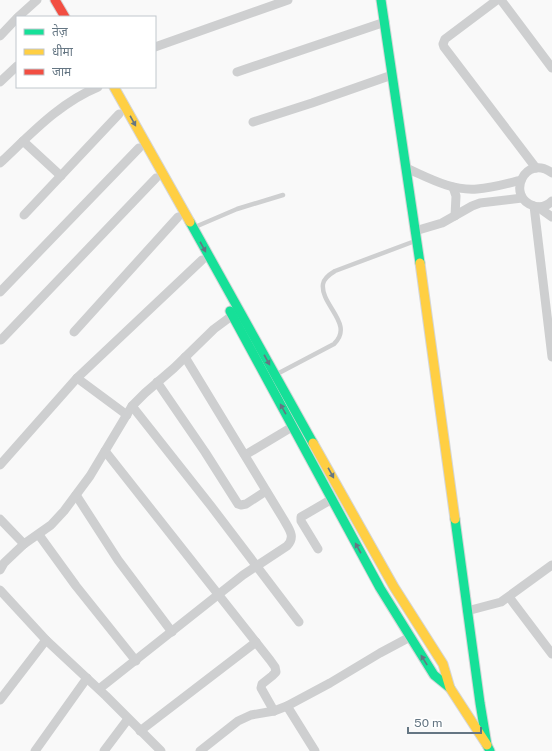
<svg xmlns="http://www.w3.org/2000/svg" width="552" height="751" font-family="'Public Sans','Noto Sans Devanagari',sans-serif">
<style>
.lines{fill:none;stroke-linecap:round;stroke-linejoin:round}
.fast-casing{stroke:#d5d6d7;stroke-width:11}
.slow-casing{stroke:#d5d6d7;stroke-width:11}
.jam-casing{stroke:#d5d6d7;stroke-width:11}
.lane{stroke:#cecfd0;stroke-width:4.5}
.street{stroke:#cecfd0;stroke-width:9}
.fast{stroke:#16e098;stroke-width:9}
.slow{stroke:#ffcf43;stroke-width:9}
.jam{stroke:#f24e42;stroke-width:9}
.oneway{fill:#657683}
</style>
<rect width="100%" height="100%" fill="#f9f9f9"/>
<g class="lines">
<!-- fast casing -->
<g class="fast-casing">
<g id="fast">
<path d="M381 0 420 263"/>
<path d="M190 222 313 443"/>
<path d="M230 311 380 588 434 675 450 688"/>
<path d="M455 519 480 703 487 745 490 751"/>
</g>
</g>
<!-- slow casing -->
<g class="slow-casing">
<g id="slow">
<path d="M114 87 190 222"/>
<path d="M420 263 455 519"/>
<path d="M313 443 394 587 443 664 450 688 487 745"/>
</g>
</g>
<!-- jam casing -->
<g class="jam-casing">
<path id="jam" d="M55 0 65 17"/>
</g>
<!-- lane -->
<g class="lane">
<path d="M195 227 237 209 283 195"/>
<path d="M277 374 334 344C355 324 320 305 323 284 324 278 330 274 335 271L415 241"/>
</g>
<!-- street -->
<g class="street">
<path d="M497 0 445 39 443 44 444 47 536 168"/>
<path d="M501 0 552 68"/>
<path d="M18 17 37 0"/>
<path d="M0 36 17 18"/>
<path d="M155 47 288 0"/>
<path d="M237 72 385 22"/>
<path d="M0 82 17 66"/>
<path d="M253 122 312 103 392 75"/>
<path d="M23 141 61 176"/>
<path d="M0 163C30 135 59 103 98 87"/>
<path d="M406 168C429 178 451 191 477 189 492 188 506 184 521 180"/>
<path d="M552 173C525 153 505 197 534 206 541 208 547 206 552 201"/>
<path d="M453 187 456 196 455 216"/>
<path d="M534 206 552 357"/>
<path d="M538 207 552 217"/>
<path d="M24 215 119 114"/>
<path d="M415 231 442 223 472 206 480 203 522 198"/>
<path d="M0 292 139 148"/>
<path d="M74 332 178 217"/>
<path d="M1 340 156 178"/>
<path d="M77 378 127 415"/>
<path d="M157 382 205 452 238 504 241 505 246 504 266 491"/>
<path d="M132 406 211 506 299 622"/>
<path d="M105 451 270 660 275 667 276 672 272 676 262 684 261 688 274 711"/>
<path d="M245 455 292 427"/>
<path d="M0 465 77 378 202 260"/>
<path d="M76 495 118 560 172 632"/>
<path d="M0 519 24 544 51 525 64 511 90 476 132 406 145 393 174 368 214 329 237 312"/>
<path d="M39 535 76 586 136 661"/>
<path d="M318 549 301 521V517L332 499"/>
<path d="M0 570 4 563 24 544"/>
<path d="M0 590 46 640 106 696 161 751"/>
<path d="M509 597 552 654"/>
<path d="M467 611 501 602 552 565"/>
<path d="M99 689 243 575 287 546C296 537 289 529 284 520L185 357"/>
<path d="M0 700 46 640"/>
<path d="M287 706 315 751"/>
<path d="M140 731 256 642"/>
<path d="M35 751 87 678"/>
<path d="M104 751 128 719"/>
<path d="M200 751 238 721 251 715 274 711 287 706 330 683 380 653 410 637"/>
</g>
<!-- fast -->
<use href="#fast" class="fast"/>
<!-- slow -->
<use href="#slow" class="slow"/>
<!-- jam -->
<use href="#jam" class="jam"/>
</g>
<!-- one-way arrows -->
<defs><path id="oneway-solid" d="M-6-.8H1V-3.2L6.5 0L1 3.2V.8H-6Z"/></defs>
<g class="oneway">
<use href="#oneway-solid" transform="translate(133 121) rotate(61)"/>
<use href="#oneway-solid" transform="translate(203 247) rotate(61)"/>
<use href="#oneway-solid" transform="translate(267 360) rotate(61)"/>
<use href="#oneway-solid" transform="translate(283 409) rotate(-119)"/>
<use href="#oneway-solid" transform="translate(331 473) rotate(61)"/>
<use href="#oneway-solid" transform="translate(358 548) rotate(-119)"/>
<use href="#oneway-solid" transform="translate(424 660) rotate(-122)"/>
</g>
<!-- legend -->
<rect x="16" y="16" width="140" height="72" fill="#ffffff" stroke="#c1c8cd"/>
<rect x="24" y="29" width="20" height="6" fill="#16e098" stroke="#c1c8cd"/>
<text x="52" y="36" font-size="12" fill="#657683">तेज़</text>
<rect x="24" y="49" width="20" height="6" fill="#ffcf43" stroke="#c1c8cd"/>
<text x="52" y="56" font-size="12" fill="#657683">धीमा</text>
<rect x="24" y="69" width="20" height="6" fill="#f24e42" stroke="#c1c8cd"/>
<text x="52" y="76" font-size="12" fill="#657683">जाम</text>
<!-- scale -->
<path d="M408 727v6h73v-6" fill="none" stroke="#657683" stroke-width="2"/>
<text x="414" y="727" font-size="12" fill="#657683" stroke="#ffffff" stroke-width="3" paint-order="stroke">50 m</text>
</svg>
